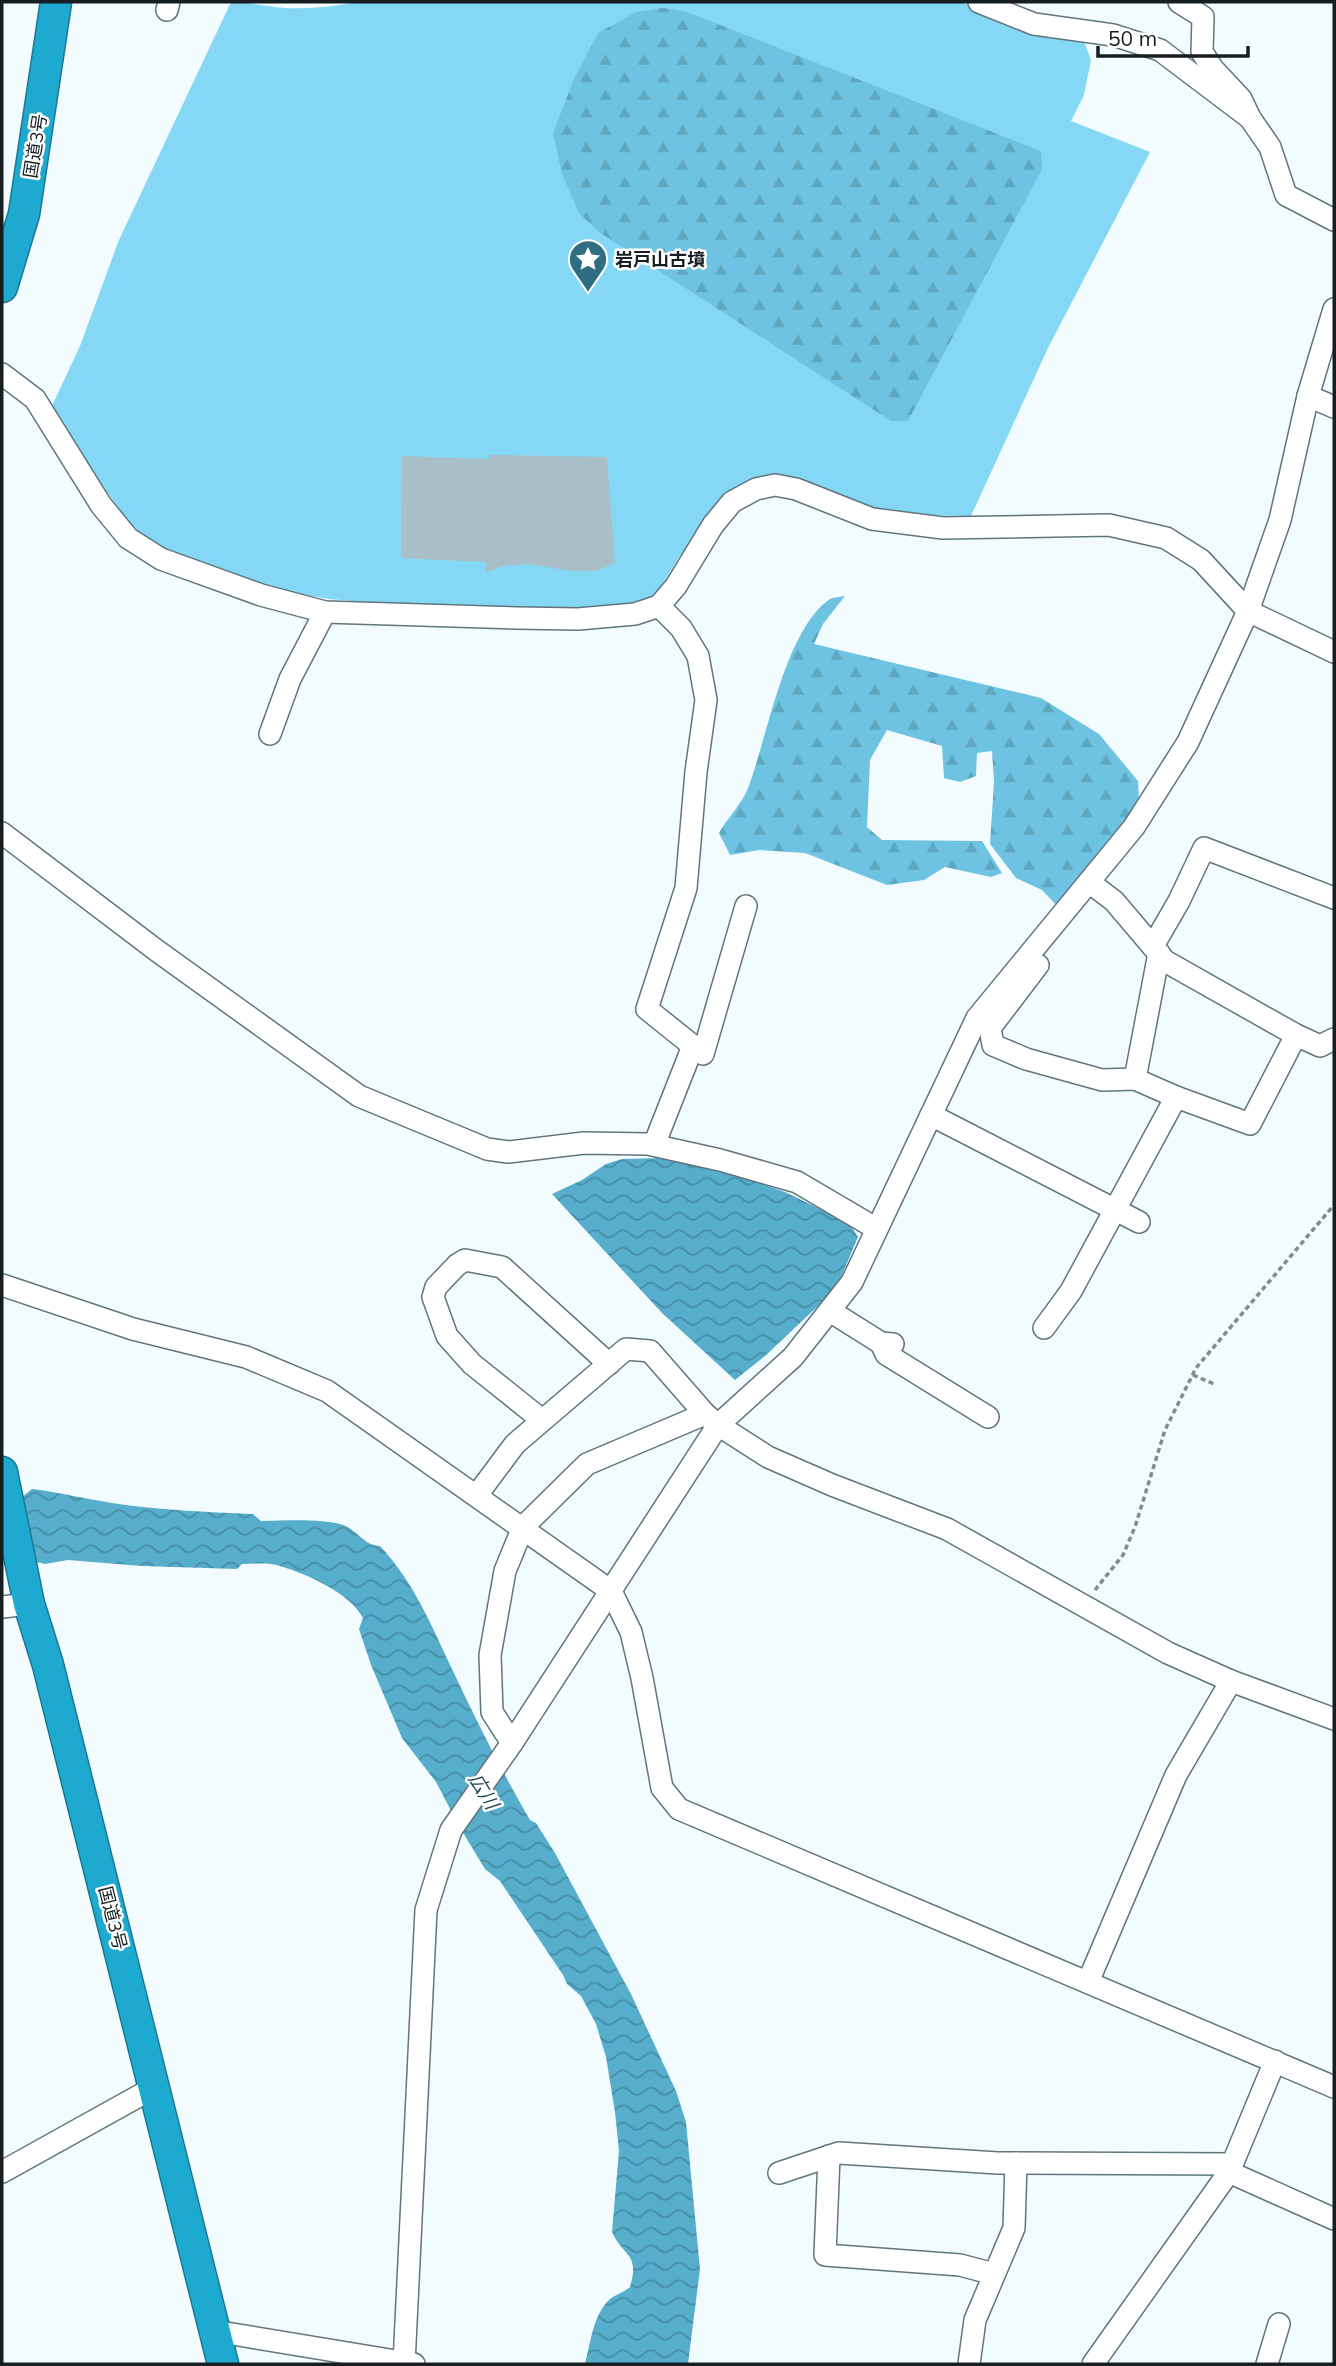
<svg xmlns="http://www.w3.org/2000/svg" width="1336" height="2366" font-family="Mulish,'Noto Sans JP',sans-serif">
<style>
.grass{fill:#84d7f5}
.forest{fill:url(#forest-firs)}
.water{fill:url(#water-waves)}
.building{fill:#a8bfc7}
.lines{fill:none;stroke-linecap:round;stroke-linejoin:round}
.minor-casing{stroke:#60757d;stroke-width:24}
.highway-casing{stroke:#1b7893;stroke-width:33}
.path{stroke:#828b8e;stroke-width:3.5;stroke-dasharray:5 3.5;stroke-linecap:butt}
.minor{stroke:#fff;stroke-width:21}
.highway{stroke:#1ea9d0;stroke-width:30}
.labels{text-anchor:middle;dominant-baseline:central;stroke-width:5;stroke-linejoin:round;paint-order:stroke}
.street-label{font-size:18px;fill:#161e21;stroke:#fff}
.poi-label{font-size:18px;font-weight:bold;fill:#161e21;stroke:#fff;text-anchor:start}
.water-label{font-size:19px;font-style:italic;fill:#1e4553;stroke:#fff}
</style>
<defs>
<pattern id="forest-firs" width="22" height="20" patternUnits="userSpaceOnUse" patternTransform="scale(1.75)"><rect width="22" height="20" fill="#6dc3e1"/><path d="M5 1l3.5 6h-7zM16 11l3.5 6h-7z" fill="#5ea7c1"/></pattern>
<pattern id="water-waves" width="16" height="10" patternUnits="userSpaceOnUse" patternTransform="scale(1.75)"><rect width="16" height="10" fill="#57aecc"/><path d="M0 5q4-4 8 0t8 0" fill="none" stroke="#478da5"/></pattern>
</defs>
<rect width="100%" height="100%" fill="#f2fcff"/>
<!-- grass -->
<path class="grass" d="M231 2C250 2 267 7 286 8 310 9 333 7 356 2H961L1029 32 1083 39 1091 60 1084 95 1071 121 1150 152 1048 348 971 516 891 515 840 494 785 476H764L750 481 727 495 679 557 655 597 636 606 554 612 437 608 329 599 282 591 153 544 131 525 104 488 52 406 80 346 119 240Z"/>
<!-- forest -->
<g class="forest">
<path d="M663 8 684 11 1041 151 1042 169 908 421H891L599 232 579 213 562 174 553 133 574 79 598 33 636 12Z"/>
<path d="M845 596 823 624 814 644 1041 698 1099 734 1138 781 1139 802 1126 824 1059 908 1042 890 1016 878 990 844 994 782 992 751 977 753 976 776 960 782 944 778 942 746 887 730 870 760 867 827 882 840 982 841 1002 873 991 877 945 867 924 880 887 885 805 853 759 850 730 855 719 833C727 818 742 804 748 788 767 739 785 629 830 599 834 597 840 597 845 596Z"/>
</g>
<!-- water -->
<g class="water">
<path d="M659 1158 731 1173 785 1192 849 1223 858 1237 836 1289 765 1356 735 1380 662 1313 552 1194 582 1180 606 1164 622 1159Z"/>
<path d="M32 1489C59 1492 85 1499 112 1503 159 1510 206 1512 253 1514L261 1521C287 1521 318 1518 343 1525 357 1530 365 1546 380 1546 414 1582 432 1627 453 1671 477 1722 502 1772 530 1820L536 1823 555 1853 631 1994 676 2091 686 2122 700 2269 688 2364H585C590 2345 593 2317 607 2302 613 2295 623 2293 630 2287 640 2253 624 2258 612 2232L619 2151 615 2112 606 2057 596 2024 581 1996 567 1984 563 1975 500 1881 485 1869 459 1826 436 1782 402 1738 371 1665 359 1629 363 1618C350 1593 307 1574 280 1566 268 1562 254 1564 242 1564L237 1569 142 1566 68 1560 45 1564 2 1554V1513Z"/>
</g>
<!-- building -->
<path class="building" d="M489 455 607 457 615 563 596 571H570L528 564 503 566 486 572V562L401 558 402 456 489 459Z"/>
<g class="lines">
<!-- minor casing -->
<g class="minor-casing">
<g id="minor">
<path d="M979 2 1034 24 1113 35 1160 50 1250 118"/>
<path d="M1179 2 1203 17 1202 52 1213 69 1241 99 1250 118 1270 147 1286 195 1334 220"/>
<path d="M167 10 169 2"/>
<path d="M2 374 35 399 101 505 128 538 161 559 261 595 325 612 517 618 578 619 635 614 659 606 676 586 713 525 732 502 756 489 775 485 796 489 872 519 943 528 1109 525 1166 538 1201 560 1248 611 1334 652"/>
<path d="M1308 396 1334 407"/>
<path d="M659 606 681 628 698 656 706 700 696 772 686 888 647 1009 703 1054 746 906"/>
<path d="M270 734 290 679 325 612"/>
<path d="M2 833 156 950 359 1096 487 1149 508 1152 584 1143 648 1144 720 1160 797 1182 877 1229"/>
<path d="M1089 882 1114 901 1165 961 1296 1035 1320 1046 1334 1039"/>
<path d="M1153 946 1179 901 1204 848 1334 898"/>
<path d="M1038 965 990 1028 993 1045 1026 1059 1102 1080 1135 1079 1176 1097 1250 1124 1296 1035"/>
<path d="M1135 1079 1159 953"/>
<path d="M931 1115 1139 1222"/>
<path d="M654 1145 693 1046"/>
<path d="M2 1285 133 1329 246 1357 327 1391 611 1591 631 1632 642 1678 662 1788 679 1809 1334 2087"/>
<path d="M830 1311 881 1343 893 1344"/>
<path d="M1044 1328 1071 1291 1176 1097"/>
<path d="M881 1343 886 1354 988 1417"/>
<path d="M542 1420 472 1364 447 1336 433 1297 436 1287 457 1265 465 1260 502 1267 609 1364"/>
<path d="M477 1495 515 1444 626 1349 650 1351 705 1414 718 1425 768 1457 832 1485 947 1529 1168 1653 1231 1681 1334 1719"/>
<path d="M2 1607 29 1604"/>
<path d="M512 1743 492 1712 490 1655 505 1571 523 1527 587 1464 705 1414"/>
<path d="M1088 1982 1176 1775 1231 1681"/>
<path d="M829 2156 825 2255 960 2265 994 2274"/>
<path d="M2 2172 155 2087"/>
<path d="M1229 2172 1334 2219"/>
<path d="M779 2173 839 2153 998 2163 1232 2164"/>
<path d="M214 2331 414 2364"/>
<path d="M404 2364 426 1910 451 1830 512 1743 718 1425 793 1357 852 1282 977 1018 1134 827 1188 742 1248 611 1280 520 1308 396 1334 309"/>
<path d="M969 2364 975 2320 1014 2228 1016 2163"/>
<path d="M1093 2364 1229 2172 1275 2061"/>
<path d="M1267 2364 1279 2324"/>
</g>
</g>
<!-- highway casing -->
<g class="highway-casing">
<g id="highway">
<path d="M2 287 24 214 56 2"/>
<path d="M2 1472 29 1604 48 1665 223 2364"/>
</g>
</g>
<!-- path -->
<g class="path">
<path d="M1193 1375 1214 1384"/>
<path d="M1095 1590 1123 1555 1135 1527 1165 1430 1196 1368 1334 1205"/>
</g>
<!-- minor -->
<use href="#minor" class="minor"/>
<!-- highway -->
<use href="#highway" class="highway"/>
</g>
<!-- icons -->
<defs>
<g id="sight-pin" transform="scale(2.0125)"><path d="M0 17L-7.5 6A9.5 9.5 0 1 1 7.5 6Z" fill="#2e6d82" stroke="#fff"/><path d="M0-6L1.8-2.2L6-1.7L2.9 1.2L3.7 5.4L0 3.3L-3.7 5.4L-2.9 1.2L-6-1.7L-1.8-2.2Z" fill="#fff"/></g>
</defs>
<g fill-rule="evenodd">
<use href="#sight-pin" x="588" y="259"/>
</g>
<g class="labels">
<!-- street labels -->
<g class="street-label">
<text transform="translate(35 146) rotate(-81)">国道3号</text>
<text transform="translate(113 1918) rotate(76)">国道3号</text>
</g>
<!-- poi labels -->
<g class="poi-label">
<text x="615" y="259">岩戸山古墳</text>
</g>
<!-- water labels -->
<g class="water-label">
<text transform="translate(484 1791) rotate(58)">広川</text>
</g>
</g>
<!-- border -->
<rect width="1336" height="2366" fill="none" stroke="#161e21" stroke-width="7"/>
<!-- scale -->
<path d="M1098 46v10h150v-10" fill="none" stroke="#161e21" stroke-width="3.5"/>
<text x="1108" y="46" font-size="21" fill="#161e21" stroke="#ffffff" stroke-width="5" paint-order="stroke">50 m</text>
</svg>
